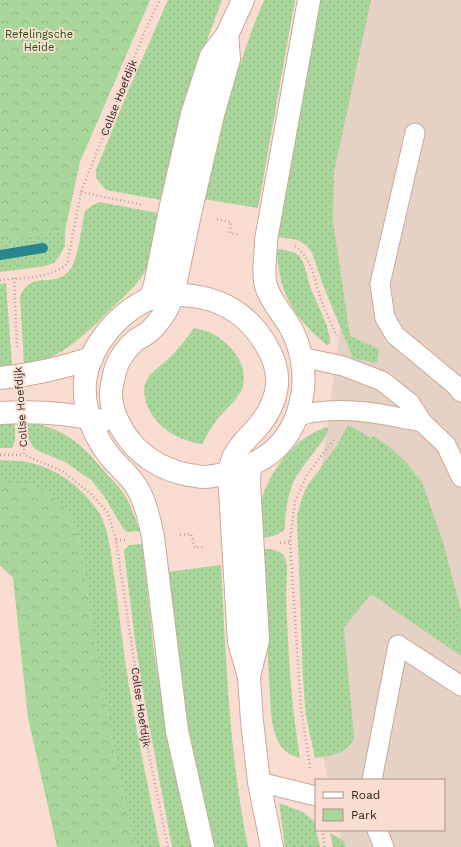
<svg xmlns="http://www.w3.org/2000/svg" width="461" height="847" font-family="'Work Sans',sans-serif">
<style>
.commercial{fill:#e6d2c4}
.green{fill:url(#green-dots)}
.forest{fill:url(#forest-crowns)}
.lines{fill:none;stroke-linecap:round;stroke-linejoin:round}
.stream{stroke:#28878c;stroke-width:10}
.lane-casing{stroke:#caa89a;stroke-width:21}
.secondary-casing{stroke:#caa89a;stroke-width:24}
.path{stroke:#baa298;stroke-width:2.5;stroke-dasharray:1 3;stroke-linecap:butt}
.lane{stroke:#fff;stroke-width:19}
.secondary{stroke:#fff;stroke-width:22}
.labels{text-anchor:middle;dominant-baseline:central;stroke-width:4;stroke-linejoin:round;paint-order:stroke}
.park-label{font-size:11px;fill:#1f530c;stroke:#faddd1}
.street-label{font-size:11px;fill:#31241f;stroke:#faddd1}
</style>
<defs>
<pattern id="green-dots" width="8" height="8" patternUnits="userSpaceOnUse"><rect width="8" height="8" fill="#a8d69b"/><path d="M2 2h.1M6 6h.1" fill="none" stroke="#91b885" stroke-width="1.8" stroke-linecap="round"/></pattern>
<pattern id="forest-crowns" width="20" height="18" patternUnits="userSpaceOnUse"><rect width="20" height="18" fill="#a8d69b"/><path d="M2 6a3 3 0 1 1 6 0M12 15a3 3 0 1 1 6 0" fill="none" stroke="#91b885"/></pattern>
</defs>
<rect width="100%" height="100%" fill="#faddd1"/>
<!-- commercial -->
<path class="commercial" d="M352 0H461V847H343L339 830H444V780H328L317 729 312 540 341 323 328 166Z"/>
<!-- green -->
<g class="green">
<path d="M168 0H222L194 75 161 200 106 190 96 178V170L129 89Z"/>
<path d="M264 0H295L258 208 204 199 224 111 253 27Z"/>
<path d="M320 0H371L334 172 333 221 350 336 379 349 377 363 353 358 323 285 312 253 307 246 298 240 277 237Z"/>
<path d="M100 202 158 213C155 231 154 250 147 267 141 282 125 295 114 306 88 331 62 361 24 364L20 296C33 269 53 289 69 271 79 259 81 227 85 211L93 205Z"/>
<path d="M65 231V246L60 255 54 263 45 266 0 272V242L51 232Z"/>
<path d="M277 249C284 250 295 251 300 257 306 265 307 277 310 286 315 300 332 331 330 344L327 345C294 318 278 292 277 249Z"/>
<path d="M6 283 12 366H0V284Z"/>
<path d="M194 328C199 329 204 330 209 332 230 341 252 368 241 391 236 401 228 407 221 415 213 423 208 434 202 444 178 440 157 429 147 405 145 398 143 391 145 384 149 372 160 367 168 359 178 350 186 339 194 328Z"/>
<path d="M14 421C15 430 17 441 12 448H0V422Z"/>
<path d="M27 422C64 428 81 443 104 471 110 478 116 483 121 490 130 501 135 518 140 531L127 532 123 528 104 496 91 480 65 462 36 450C28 443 27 432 27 422Z"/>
<path d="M348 425 371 438 373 436 387 445 405 461 422 482 443 542 461 611V656L371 594 344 628 354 737C349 754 330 756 315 758L306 716 303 680 297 516 302 498 307 486 336 447Z"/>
<path d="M325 427 328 428 329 429 325 437C315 452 300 468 293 483 287 498 285 513 285 529 277 536 271 537 262 538 261 526 259 515 261 503 265 483 280 459 296 445 304 437 315 432 325 427Z"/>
<path d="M0 460C9 461 19 460 27 462 56 468 81 486 98 511 110 530 111 558 115 581 119 614 123 647 128 680 137 736 149 791 160 847H135L118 772 96 650 80 544 71 515 54 496 29 485 0 482Z"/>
<path d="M142 544 155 659 165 715 193 847H172L145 703 135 640 124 551 129 545Z"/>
<path d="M262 549C270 549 279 549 284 556 289 564 286 586 286 596 288 650 291 704 300 758 277 752 274 734 271 714Z"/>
<path d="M221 565C226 659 229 754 248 847H211L179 675 167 572Z"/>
<path d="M279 803 303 812 314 821 320 847H285Z"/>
<path d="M330 833 343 840 346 847H333Z"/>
</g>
<!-- forest -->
<g class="forest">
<path d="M0 0H150L80 162 65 231 51 232 0 242Z"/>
<path d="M0 482 29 485 54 496 71 515 80 544 96 650 118 772 135 847H57L28 718 13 578 0 565Z"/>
</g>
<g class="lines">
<!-- stream -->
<path class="stream" d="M0 255 43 248"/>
<!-- lane casing -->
<g class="lane-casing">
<g id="lane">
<path d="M415 133 380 284 385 318 395 335 453 383 461 392"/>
<path d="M301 357 343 366 382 381 410 403 422 422 446 445 461 477"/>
<path d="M296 417C303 415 310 412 317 412 353 407 387 415 422 422"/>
<path d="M372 780 398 645 461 686"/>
<path d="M259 782 316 796"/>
<path d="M377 830 384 847"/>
</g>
</g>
<!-- secondary casing -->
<g class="secondary-casing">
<g id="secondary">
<path d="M227 35 229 59 213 115 190 214 173 295C169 308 161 320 151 330 147 334 141 337 136 340 131 344 125 351 122 356 115 365 113 379 111 391 110 404 116 419 123 431 137 454 161 470 189 475 193 475 199 477 204 477 225 476 257 465 273 451 288 438 297 420 301 401 307 377 302 346 289 325 281 312 270 300 266 286 262 272 266 255 266 240L309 0"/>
<path d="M150 299 155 285 170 210 192 114 211 56 227 35 243 0"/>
<path d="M0 378C32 375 62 368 92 358"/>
<path d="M0 413C34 411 69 413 102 421"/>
<path d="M249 676 258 640 249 482 250 465"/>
<path d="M203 847 177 731 153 537C149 519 146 502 136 486 130 476 120 468 112 459 94 437 83 410 85 381 87 363 96 346 107 332 121 315 137 302 158 296 166 294 174 295 182 295 219 297 247 312 266 345 273 356 278 371 277 385 275 402 266 418 255 430 247 439 239 445 234 456 231 461 231 468 229 473L239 642 249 677 252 721 259 782 272 847"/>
</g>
</g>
<!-- path -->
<g class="path">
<path d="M81 192 143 205"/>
<path d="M217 219 231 222 230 233 239 235"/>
<path d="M295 246C315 261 314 283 323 305 327 315 332 326 337 336"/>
<path d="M14 278 17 348"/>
<path id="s1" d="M0 280C21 278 52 278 67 264L81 192 146 28 160 0"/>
<path id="s2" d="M24 441V455L62 471 91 494 108 513 116 540 146 740 168 847"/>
<path d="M0 455H24"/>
<path d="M180 535 191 534 195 548 205 547"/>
<path d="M116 540H125"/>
<path d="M280 543 290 542"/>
<path d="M310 768 301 708 290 542 295 501 307 475 335 438"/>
<path d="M322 830 325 847"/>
</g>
<!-- lane -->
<use href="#lane" class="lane"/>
<!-- secondary -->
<use href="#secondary" class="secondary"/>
</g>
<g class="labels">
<!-- park labels -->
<g class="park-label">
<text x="39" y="34">Refelingsche<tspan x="39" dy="13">Heide</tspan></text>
</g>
<!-- street labels -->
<g class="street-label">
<text stroke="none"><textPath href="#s1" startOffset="245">Collse Hoefdijk</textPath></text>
<text transform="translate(21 407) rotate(-94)">Collse Hoefdijk</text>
<text stroke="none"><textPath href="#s2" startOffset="315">Collse Hoefdijk</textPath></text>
</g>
</g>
<!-- legend -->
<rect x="315" y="779" width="130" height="52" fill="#faddd1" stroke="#aa938a"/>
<rect x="323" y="792" width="20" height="6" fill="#ffffff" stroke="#aa938a"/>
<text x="351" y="799" font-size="12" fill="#31241f">Road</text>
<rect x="323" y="809" width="20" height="12" fill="#a8d69b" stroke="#aa938a"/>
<text x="351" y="819" font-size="12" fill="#31241f">Park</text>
</svg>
